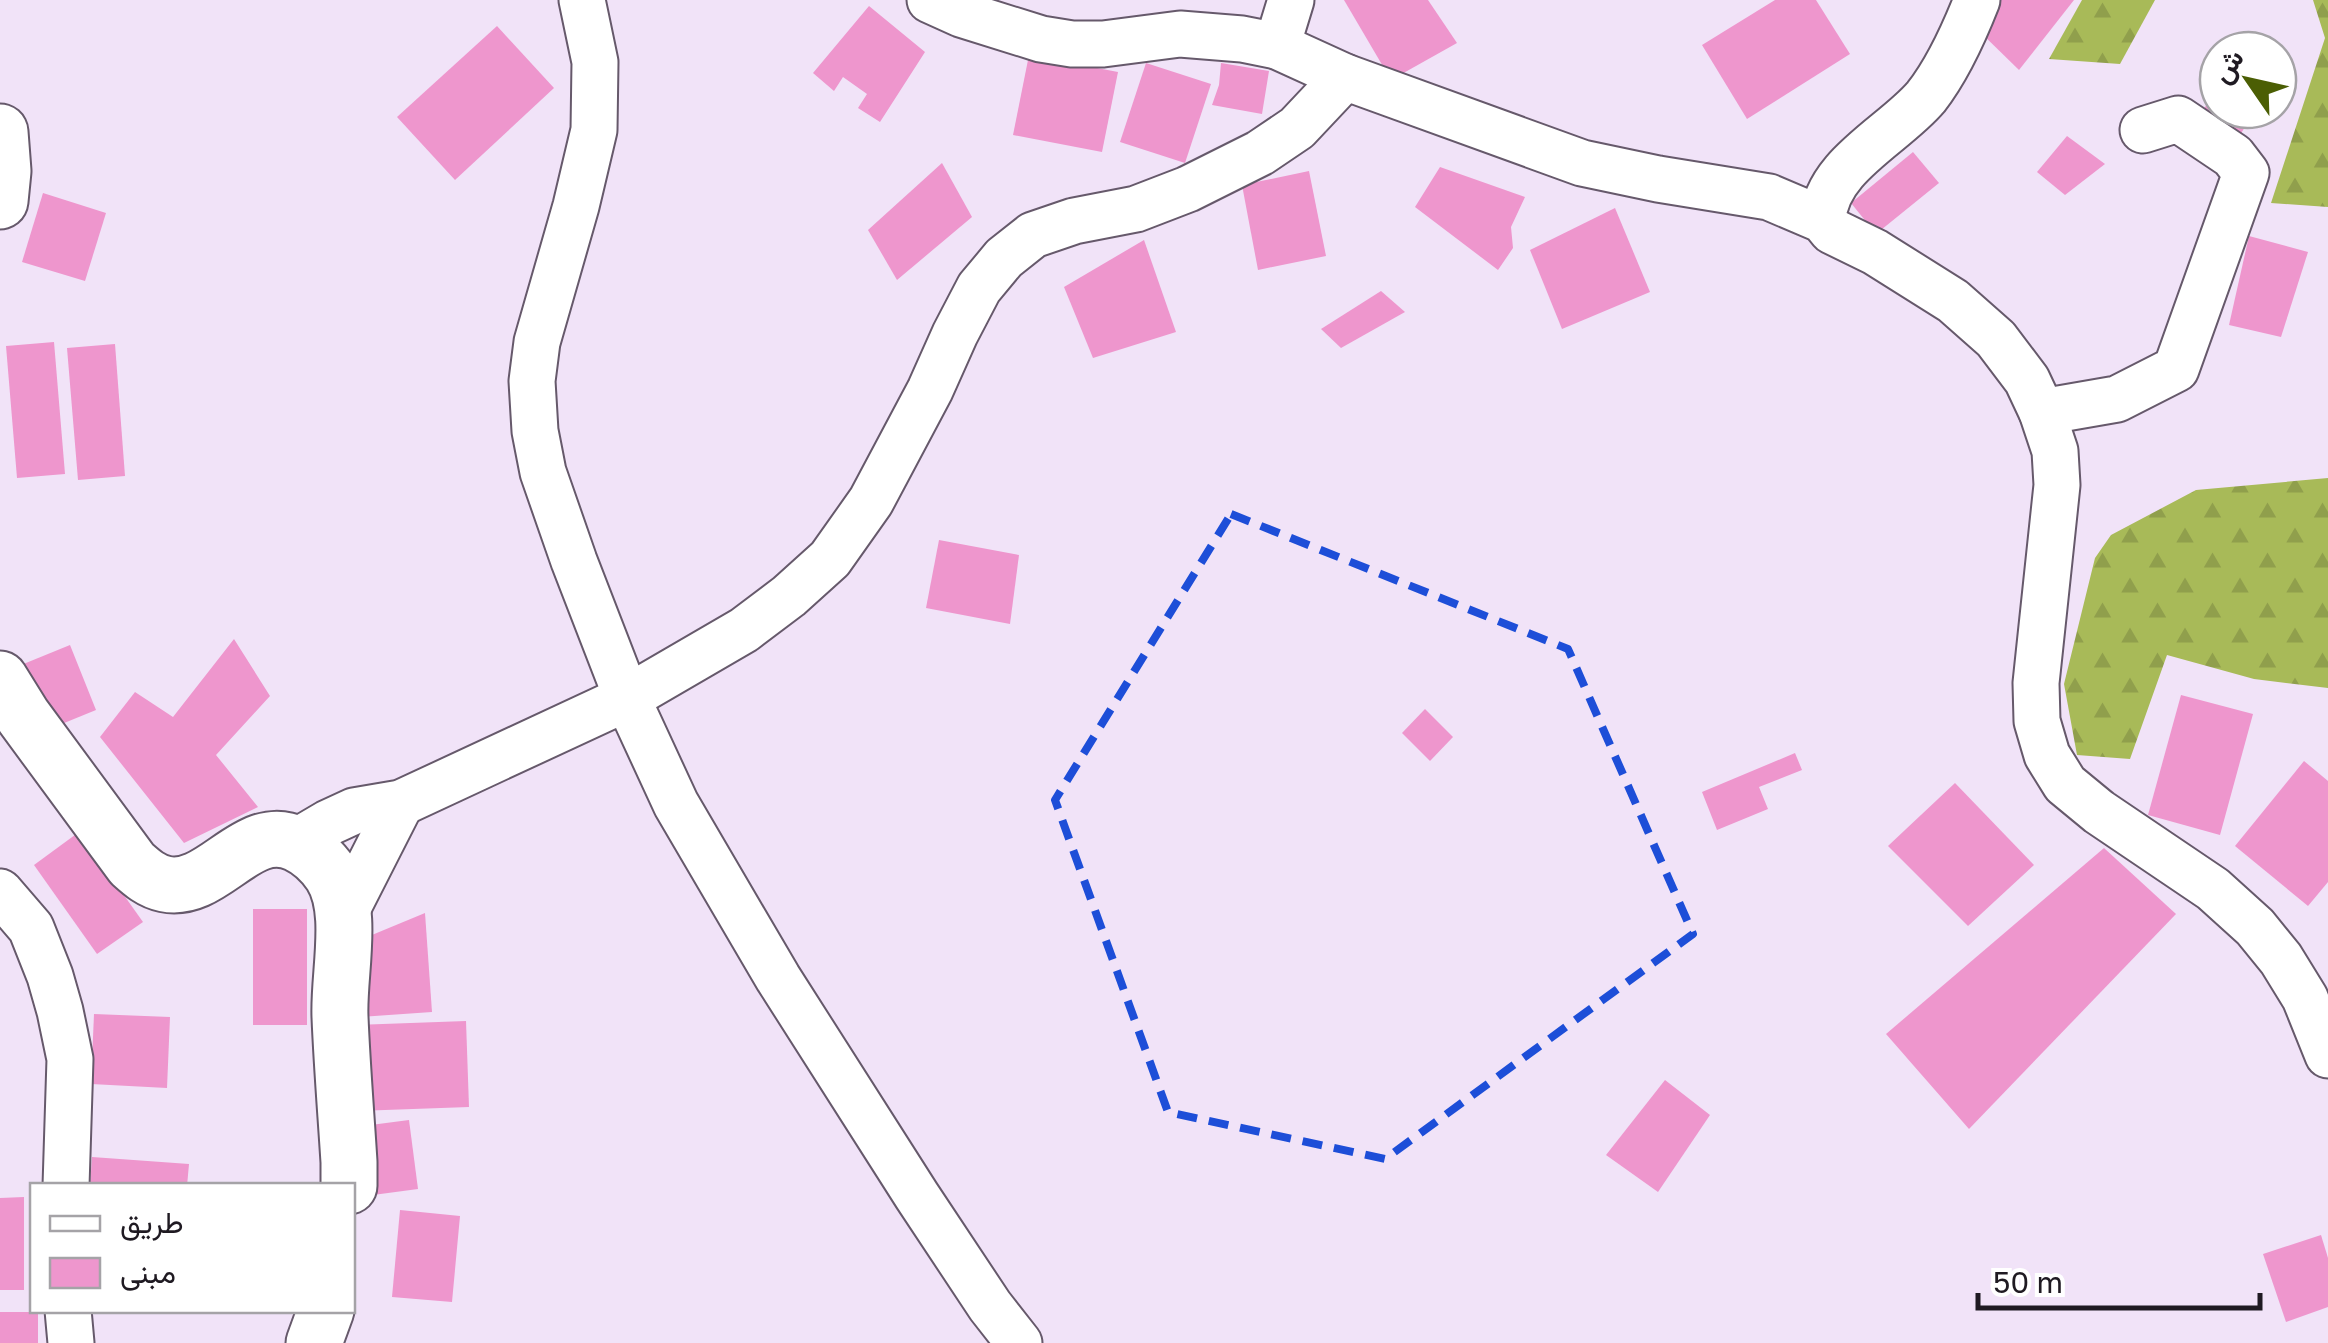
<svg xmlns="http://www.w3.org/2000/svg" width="2328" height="1343" font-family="'Golos Text',Vazirmatn,sans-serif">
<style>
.forest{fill:url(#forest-firs)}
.building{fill:#ee96cd}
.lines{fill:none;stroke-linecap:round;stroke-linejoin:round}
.street-casing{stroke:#66596b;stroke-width:49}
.secondary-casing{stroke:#66596b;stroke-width:59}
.street{stroke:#fff;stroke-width:45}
.secondary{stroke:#fff;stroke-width:55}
.marked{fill:none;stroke:#1d4ed8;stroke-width:8;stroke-dasharray:20 12;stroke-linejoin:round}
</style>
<defs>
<pattern id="forest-firs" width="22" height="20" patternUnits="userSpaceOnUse" patternTransform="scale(2.5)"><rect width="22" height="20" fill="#a8ba58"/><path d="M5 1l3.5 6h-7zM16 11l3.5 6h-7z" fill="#909f4c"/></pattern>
</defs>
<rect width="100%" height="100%" fill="#f1e3f8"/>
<!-- forest -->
<g class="forest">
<path d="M2082 0H2155L2120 64 2049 59Z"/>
<path d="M2313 0H2328V207L2271 203 2325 38Z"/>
<path d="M2328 478V688L2254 679 2167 655 2130 759 2077 755 2064 684 2095 558 2111 535 2196 490Z"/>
</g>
<!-- building -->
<g class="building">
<path d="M1344 0H1428L1457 43 1391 80Z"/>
<path d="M1775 0H1816L1850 54 1747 119 1702 45Z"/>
<path d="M1996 0H2074L2019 70 1976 28Z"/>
<path d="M869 6 925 52 880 122 858 108 867 94 843 77 834 91 813 73Z"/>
<path d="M497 26 554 88 455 180 397 117Z"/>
<path d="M1029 55 1118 72 1102 152 1013 135Z"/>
<path d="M1146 63 1211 84 1185 163 1120 142Z"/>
<path d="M1221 63 1269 71 1262 114 1212 105 1219 85Z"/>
<path d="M2218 88V110H2256L2236 141 2199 116Z"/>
<path d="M2067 136 2105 164 2065 195 2037 172Z"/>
<path d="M1913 152 1939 183 1876 234 1851 203Z"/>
<path d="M942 163 972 217 897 280 868 230Z"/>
<path d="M1440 167 1525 197 1511 227 1513 248 1498 270 1415 207Z"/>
<path d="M1309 171 1326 256 1258 270 1242 185Z"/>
<path d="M43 193 106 213 85 281 22 262Z"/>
<path d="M1615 208 1650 292 1562 329 1530 250Z"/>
<path d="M2249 236 2308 252 2281 337 2229 325Z"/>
<path d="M1144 240 1176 332 1093 358 1064 287Z"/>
<path d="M1381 291 1405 312 1341 348 1321 329Z"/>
<path d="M54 342 65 474 17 478 6 346Z"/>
<path d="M115 344 125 476 78 480 67 348Z"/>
<path d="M939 540 1019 555 1010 624 926 608Z"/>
<path d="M234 639 270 696 216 755 258 807 184 843 100 737 135 692 173 717Z"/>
<path d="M70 645 96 710 47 730 21 665Z"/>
<path d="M2181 695 2253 714 2220 835 2148 815Z"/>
<path d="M1425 709 1453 737 1430 761 1402 733Z"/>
<path d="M1795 753 1802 770 1759 787 1768 809 1717 830 1702 792Z"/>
<path d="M2304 761 2328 781V882L2308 906 2235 846Z"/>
<path d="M1955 783 2034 865 1968 926 1888 846Z"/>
<path d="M79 832 143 922 97 954 34 865Z"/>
<path d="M2104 848 2176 914 1969 1129 1886 1034Z"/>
<rect x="253" y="909" width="54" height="116"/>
<path d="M425 913 432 1012 360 1017 355 942Z"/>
<path d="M94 1014 170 1017 167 1088 91 1084Z"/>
<path d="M466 1021 469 1107 357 1111 355 1025Z"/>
<path d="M1665 1080 1710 1115 1658 1192 1606 1155Z"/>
<path d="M409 1120 418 1189 373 1195 363 1126Z"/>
<path d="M92 1157 189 1164 187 1186H90Z"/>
<path d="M24 1197V1290H0V1198Z"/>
<path d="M400 1210 460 1216 452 1302 392 1297Z"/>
<path d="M2321 1235 2328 1258V1307L2286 1322 2263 1254Z"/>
<rect x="0" y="1312" width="38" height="31"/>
</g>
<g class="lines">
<!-- street casing -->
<g class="street-casing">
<g id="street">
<path d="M582 0 595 62 594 130 576 206 537 342 532 381 535 431 543 472 574 561 627 698 676 804 778 978 917 1196 990 1306 1019 1343"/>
<path d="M930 0 961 14 1041 39 1072 44H1103L1180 34 1242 39 1277 46 1345 77 1582 163 1658 179 1769 197 1823 220 1832 231 1875 252 1953 301 1996 339 2027 380 2042 412 2055 451 2057 485 2036 683 2037 721 2047 755 2065 784 2099 812 2213 889 2255 927 2281 959 2305 998 2328 1055"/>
<path d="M1277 46 1291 0"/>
<path d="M1823 220C1825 166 1894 135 1926 97 1948 69 1964 33 1977 0"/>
<path d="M2042 412 2117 399 2176 369 2246 173 2233 156 2178 119 2143 130"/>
<path d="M294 843 328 823 354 811 401 803 627 698 744 630 789 596 830 559 871 501 930 390 955 334 979 288 1004 258 1033 235 1074 221 1136 209 1188 189 1260 153 1297 128 1345 77"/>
<path d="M0 892 31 928 50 976 60 1011 70 1059 66 1186"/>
<path d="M343 917 401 803"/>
<path d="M68 1310 71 1343"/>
</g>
</g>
<!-- secondary casing -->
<g class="secondary-casing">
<g id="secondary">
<path d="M0 132 3 171 0 201"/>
<path d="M0 679 23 716 132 864C142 873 151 881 165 884 214 894 247 820 297 844 312 851 322 861 331 874 355 911 338 974 340 1017 342 1066 346 1114 349 1162V1186"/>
<path d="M314 1343 326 1310"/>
</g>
</g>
<!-- street -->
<use href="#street" class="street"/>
<!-- secondary -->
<use href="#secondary" class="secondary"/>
</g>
<!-- marked area -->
<path class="marked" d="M1231 514 1568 649 1693 934 1385 1159 1168 1112 1055 800Z"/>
<!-- legend -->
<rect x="30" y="1183" width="325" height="130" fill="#ffffff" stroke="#a5a3a7" stroke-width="2.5"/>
<rect x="50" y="1216" width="50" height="15" fill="#ffffff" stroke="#a5a3a7" stroke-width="2.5"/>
<text x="120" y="1233" font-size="30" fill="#1f1a22">طريق</text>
<rect x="50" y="1258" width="50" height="30" fill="#ee96cd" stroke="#a5a3a7" stroke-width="2.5"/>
<text x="120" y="1283" font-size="30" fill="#1f1a22">مبنى</text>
<!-- north arrow -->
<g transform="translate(2248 80) rotate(304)"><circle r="48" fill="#ffffff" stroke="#a5a3a7" stroke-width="2.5"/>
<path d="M0-8L18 38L0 25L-18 38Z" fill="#4b5e04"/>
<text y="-15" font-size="28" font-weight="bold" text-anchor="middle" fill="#1f1a22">ش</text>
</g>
<!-- scale -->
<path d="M1978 1293v15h282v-15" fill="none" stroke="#1f1a22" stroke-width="5"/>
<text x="1993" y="1293" font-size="30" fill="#1f1a22" stroke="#ffffff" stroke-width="8" paint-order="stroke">50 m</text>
</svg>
